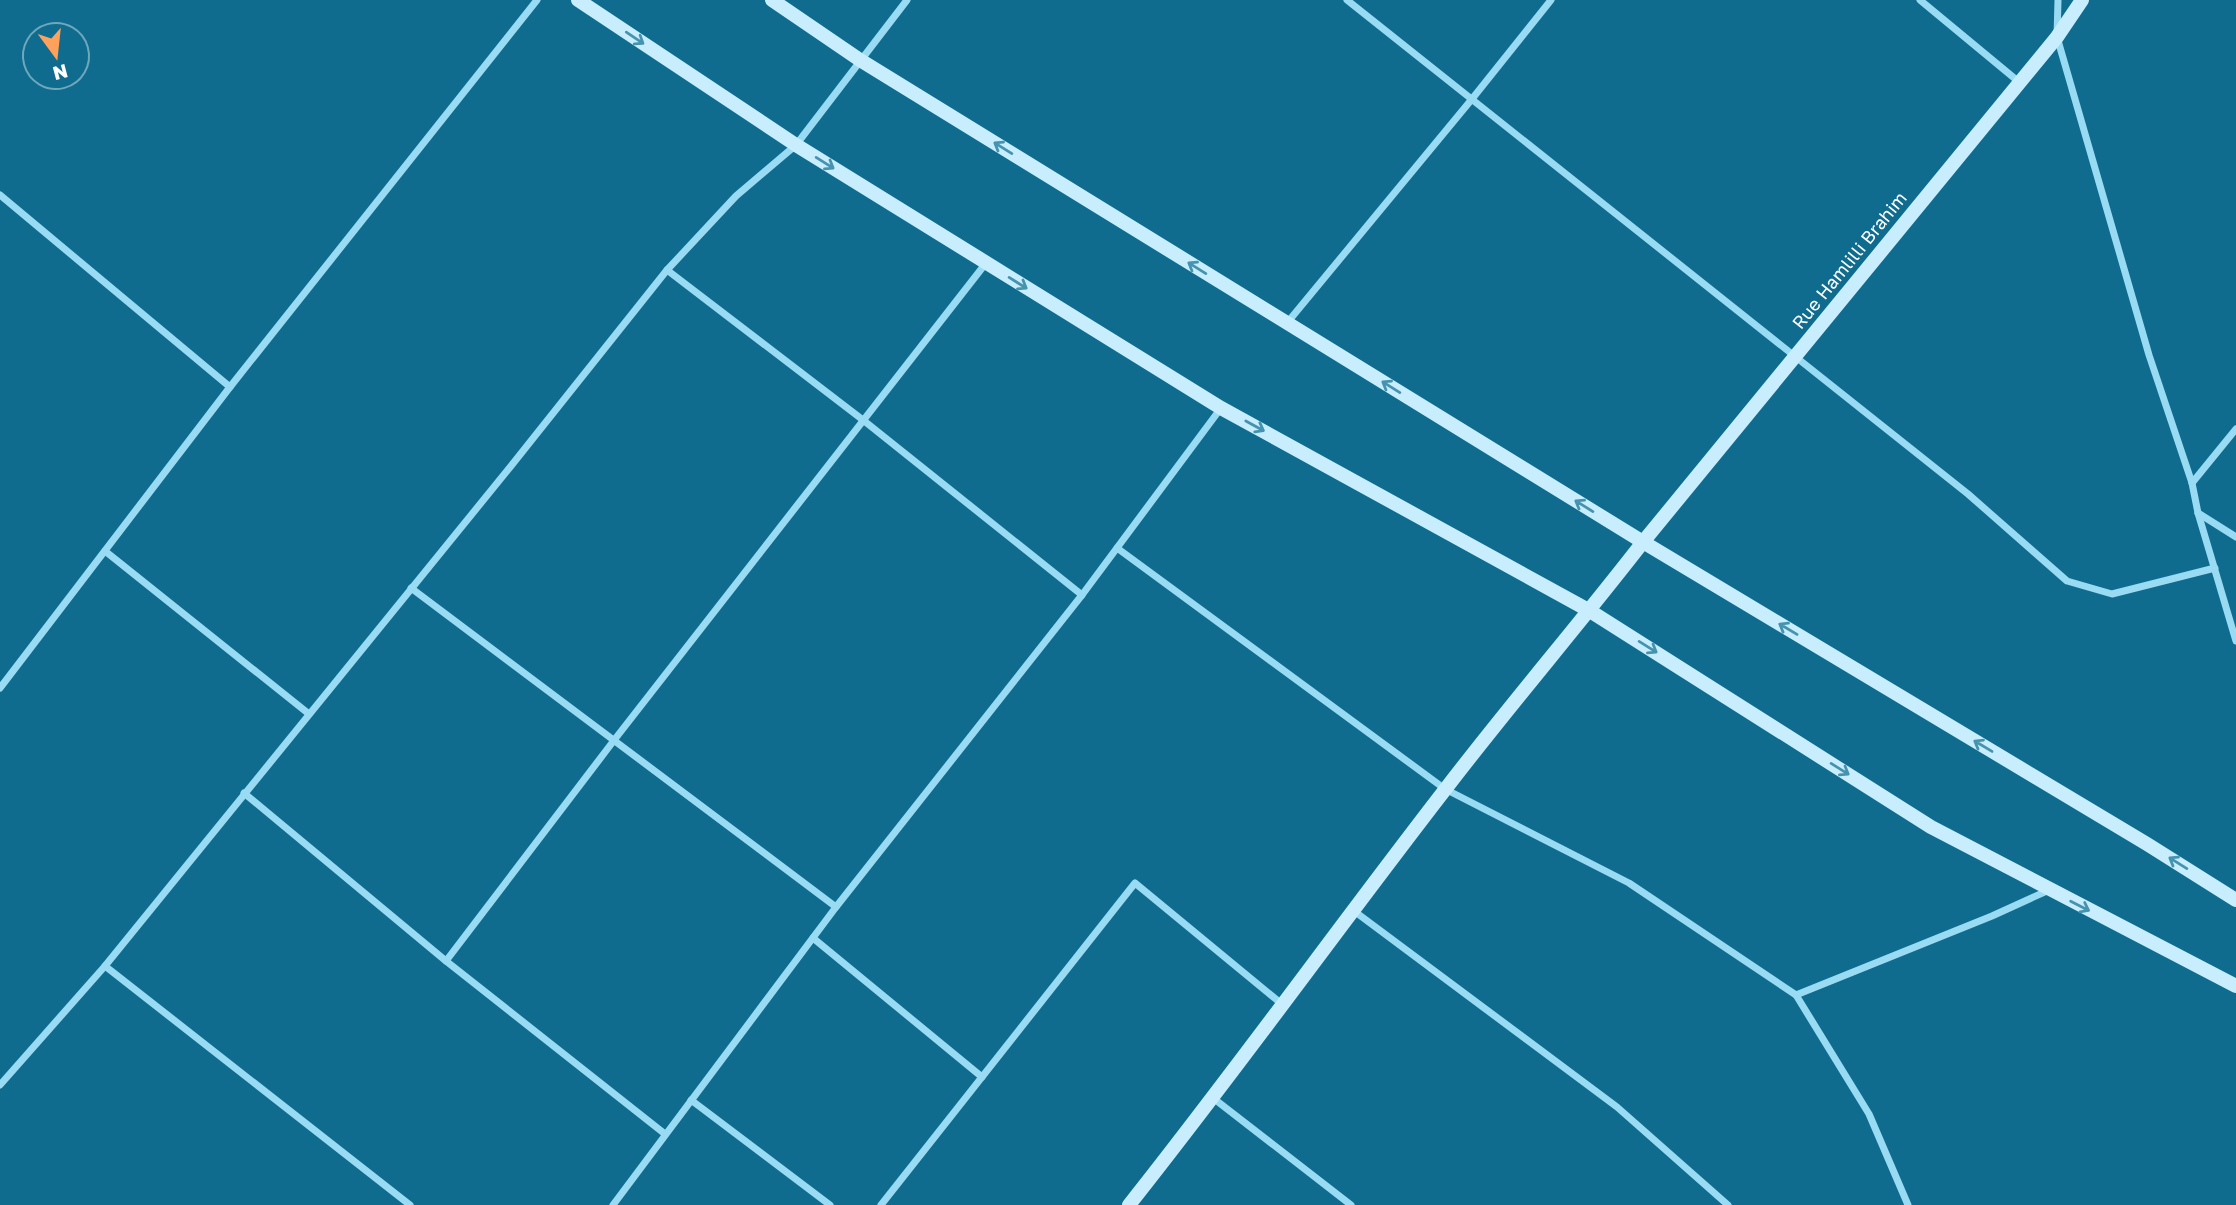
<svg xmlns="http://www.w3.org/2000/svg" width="2236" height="1205" font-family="'Golos Text',sans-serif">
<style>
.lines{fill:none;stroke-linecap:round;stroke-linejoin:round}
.street{stroke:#99dbf3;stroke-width:7}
.secondary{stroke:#c8eefd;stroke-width:14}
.oneway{stroke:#4693b0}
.labels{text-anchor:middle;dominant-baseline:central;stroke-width:7;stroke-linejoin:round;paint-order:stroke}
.street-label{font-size:18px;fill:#fff;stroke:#0f6c8f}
</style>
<rect width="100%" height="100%" fill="#0f6c8f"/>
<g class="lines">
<!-- street -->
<g class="street">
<path d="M1347 0 1968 494 2067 581 2112 594 2215 568"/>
<path d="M1920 0 2019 82"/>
<path d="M2058 0 2057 37 2149 355 2192 483 2198 513 2236 641"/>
<path d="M0 195 230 387"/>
<path d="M667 270 863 420 1082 595"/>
<path d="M1287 323 1472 99 1551 0"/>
<path d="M2192 483 2236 429"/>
<path d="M2198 513 2236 537"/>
<path d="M1117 548 1445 789 1629 883 1796 995 1869 1114 1908 1205"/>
<path d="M105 551 309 714"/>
<path d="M411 588 836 907"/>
<path d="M0 688 230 387 537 0"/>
<path d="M244 793 446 961 665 1134"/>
<path d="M1354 911 1617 1107 1728 1205"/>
<path d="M813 938 982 1077"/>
<path d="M446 961 615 739 986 263"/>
<path d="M105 966 410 1205"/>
<path d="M1796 995 1992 916 2049 890"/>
<path d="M0 1085 105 966 511 466 667 270 736 196 796 145 907 0"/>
<path d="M1213 1098 1351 1205"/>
<path d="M691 1100 830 1205"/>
<path d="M613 1205 836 907 1082 595 1221 408"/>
<path d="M881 1205 1135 883 1283 1005"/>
</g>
<!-- secondary -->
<g class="secondary">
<path d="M578 0 796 145 1221 408 1590 611 1931 827 2236 986"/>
<path d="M772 0 860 60 1643 542 2147 844 2236 900"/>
<path d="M1129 1205C1237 1069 1338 928 1444 791 1508 707 1578 626 1643 542L2057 37 2082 0"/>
</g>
</g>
<!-- one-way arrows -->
<defs><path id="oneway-shaft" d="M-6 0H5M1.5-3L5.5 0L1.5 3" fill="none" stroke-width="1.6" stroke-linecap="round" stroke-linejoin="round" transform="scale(1.75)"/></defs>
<g class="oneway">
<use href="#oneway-shaft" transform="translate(635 38) rotate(34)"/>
<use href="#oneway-shaft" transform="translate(1003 148) rotate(-148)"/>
<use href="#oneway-shaft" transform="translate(825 163) rotate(32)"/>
<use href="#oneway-shaft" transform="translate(1197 268) rotate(-148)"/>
<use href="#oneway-shaft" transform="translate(1018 283) rotate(32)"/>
<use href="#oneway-shaft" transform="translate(1391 387) rotate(-148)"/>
<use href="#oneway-shaft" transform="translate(1255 426) rotate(29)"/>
<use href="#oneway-shaft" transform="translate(1584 506) rotate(-148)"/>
<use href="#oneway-shaft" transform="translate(1788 629) rotate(-149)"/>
<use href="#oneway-shaft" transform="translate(1648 647) rotate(32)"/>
<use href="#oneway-shaft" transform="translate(1983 746) rotate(-149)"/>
<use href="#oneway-shaft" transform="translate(1840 769) rotate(32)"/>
<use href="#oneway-shaft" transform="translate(2178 863) rotate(-148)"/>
<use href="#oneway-shaft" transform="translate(2080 906) rotate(27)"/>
</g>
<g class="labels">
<!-- street labels -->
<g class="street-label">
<text transform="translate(1849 260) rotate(-51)">Rue Hamlilli Brahim</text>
</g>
</g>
<!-- north arrow -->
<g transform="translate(56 56) rotate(165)"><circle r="33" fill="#0f6c8f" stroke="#6fa7bc" stroke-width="2"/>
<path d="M0-5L12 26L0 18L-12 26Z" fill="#ffa15b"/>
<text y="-10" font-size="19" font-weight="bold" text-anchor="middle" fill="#ffffff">N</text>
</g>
</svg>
